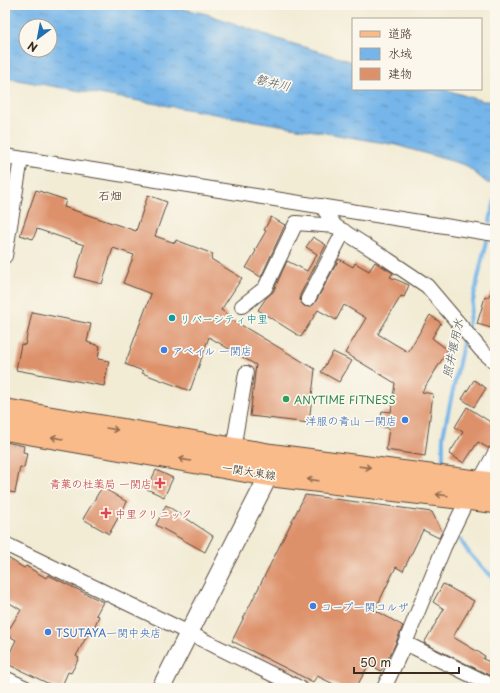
<svg xmlns="http://www.w3.org/2000/svg" width="500" height="693" font-family="'Playpen Sans','Klee One',sans-serif">
<style>
.water{fill:url(#water-ripples);stroke:#587084;fill-rule:evenodd}
.lines{fill:none;stroke-linecap:round;stroke-linejoin:round}
.stream{stroke:#75b5e9;stroke-width:4}
.building{fill:#dd916b}
.minor-casing{stroke:#564739;stroke-width:16}
.tertiary-casing{stroke:#564739;stroke-width:20}
.primary-casing{stroke:#564739;stroke-width:24}
.minor{stroke:#fff;stroke-width:14}
.tertiary{stroke:#fff;stroke-width:18}
.primary{stroke:#fabb8b;stroke-width:22}
.oneway{stroke:#916b4f}
.culture-dot{fill:#0f9aa8;stroke:#fbf7ec;stroke-width:1.5}
.shop-dot{fill:#3f7fe0;stroke:#fbf7ec;stroke-width:1.5}
.leisure-dot{fill:#2e9e5b;stroke:#fbf7ec;stroke-width:1.5}
.health-dot{fill:#e0444e;stroke:#fbf7ec;stroke-width:1.5}
.labels{text-anchor:middle;dominant-baseline:central;stroke-width:3.5;stroke-linejoin:round;paint-order:stroke}
.culture-label{font-size:11px;fill:#0d838f;stroke:#fbf7ec;text-anchor:start}
.shop-label{font-size:11px;fill:#366cbe;stroke:#fbf7ec;text-anchor:start}
.leisure-label{font-size:11px;fill:#27864d;stroke:#fbf7ec;text-anchor:start}
.street-label{font-size:11px;fill:#3b2a1e;stroke:#fbf7ec}
.health-label{font-size:11px;fill:#be3a42;stroke:#fbf7ec;text-anchor:end}
.water-label{font-size:12px;font-style:italic;fill:#4f5b65;stroke:#fbf7ec}
.neighbourhood-label{font-size:12px;fill:#3b2a1e;stroke:#fbf7ec}
</style>
<defs>
<pattern id="water-ripples" width="26" height="14" patternUnits="userSpaceOnUse"><rect width="26" height="14" fill="#75b5e9"/><path d="M2 4q2-2 4 0t4 0M15 11q2-2 4 0t4 0" fill="none" stroke="#6193bc"/></pattern>
</defs>
<rect width="100%" height="100%" fill="#fbf7ec"/>
<filter id="ink" filterUnits="userSpaceOnUse"><feTurbulence type="fractalNoise" baseFrequency=".025" numOctaves="2"/><feDisplacementMap in="SourceGraphic" scale="8" xChannelSelector="R" yChannelSelector="G"/><feConvolveMatrix kernelMatrix="1 2 1 2 8 2 1 2 1" color-interpolation-filters="sRGB"/></filter>
<filter id="wash" filterUnits="userSpaceOnUse"><feTurbulence type="fractalNoise" baseFrequency=".012" numOctaves="4" result="noise"/><feDisplacementMap in="SourceGraphic" scale="16" xChannelSelector="R" yChannelSelector="G"/><feGaussianBlur stdDeviation="0.9" result="paint"/><feColorMatrix in="noise" values="0 0 0 0 0 0 0 0 0 0 0 0 0 0 0 0 0 1.4 0 .05"/><feComposite in="paint" operator="in"/></filter>
<g filter="url(#wash)">
<rect width="100%" height="100%" fill="#f2ecd5"/>
<!-- water -->
<path class="water" d="M5 5H164L207 14 278 39 353 62V89H443L483 101H495V184L487 183 465 165 396 145 5 78ZM26 26H50V50H26Z"/>
<g class="lines">
<!-- stream -->
<g class="stream">
<path d="M490 221 495 200"/>
<path d="M467 329 486 241"/>
<path d="M443 460V436L465 335"/>
<path d="M461 540C469 556 482 568 495 579"/>
</g>
</g>
<g id="blocks">
<!-- building -->
<g class="building">
<path d="M36 190 66 200 64 207 136 231 148 195 167 202 155 236 175 243 176 240 213 254 211 259 242 278 221 310 227 314 226 316 315 369 309 423 250 416 256 365 209 337 190 391 142 373 143 371 125 364 151 294 123 283 134 255 113 248 102 284 75 277 84 245 37 229 33 239 20 235Z"/>
<path d="M271 217 285 225 261 277 246 268 256 251 255 250 266 231 264 230Z"/>
<path d="M313 237 326 245 300 295V300L304 306 309 307 315 303 339 259 353 267 355 263 369 271 375 262 393 273 390 277 409 285 404 297 401 296 378 334 408 352 430 315 441 323 432 338 448 350 422 392 433 394 425 456 386 450 389 428 380 427 382 411 391 412 395 383 345 353 366 318 344 305 336 320 318 310 301 337 258 310 266 298 273 292 287 261 307 271 317 254 306 247Z"/>
<path d="M495 287V329L477 324 485 297 487 298Z"/>
<path d="M32 312 91 324 87 342 100 346 98 359 109 361 104 386 16 370 21 344 25 345Z"/>
<path d="M333 352 352 361 339 382 321 372Z"/>
<path d="M474 380 486 388 474 407 462 399Z"/>
<path d="M467 407 495 425V445L488 448 478 442 464 463 449 454 463 432 455 427Z"/>
<path d="M5 442 24 446 23 452 27 453 24 468 20 467 15 493 5 491Z"/>
<path d="M156 470 173 478 164 497 147 489Z"/>
<path d="M102 487 127 502 109 534 83 519Z"/>
<path d="M305 495 432 512 442 532 439 538 423 530 403 571 396 567 375 610 403 626 393 649 381 671 369 664 356 688H342L317 676 313 682 232 641Z"/>
<path d="M166 505 213 536 205 552 156 525Z"/>
<path d="M5 556 24 568 26 566 46 578 48 575 103 602 96 615 99 616 93 630H90L76 656 79 658 71 673 68 672 61 688H58L5 663 16 640 6 634 21 610 5 600Z"/>
<path d="M443 584 474 601 453 637 485 656 483 659 490 662 495 652V678L424 643 444 609 433 602Z"/>
</g>
</g>
</g>
<g filter="url(#ink)">
<use href="#blocks" fill-opacity="0" stroke="#564739" stroke-width="1"/>
<g class="lines">
<!-- minor casing -->
<g class="minor-casing">
<g id="minor">
<path d="M5 156 495 234"/>
<path d="M322 206 335 226 387 259 427 286 482 351 495 362"/>
<path d="M5 256 21 159"/>
<path d="M308 299 344 231"/>
<path d="M242 306 265 288 296 223 335 226"/>
<path d="M233 449 246 373"/>
<path d="M5 544 189 633 300 688"/>
<path d="M405 643 495 687"/>
<path d="M5 678 26 688"/>
<path d="M384 688 405 643 444 547 468 498 479 482 495 453"/>
</g>
</g>
<!-- tertiary casing -->
<g class="tertiary-casing">
<path id="tertiary" d="M161 688 269 475 270 462"/>
</g>
<!-- primary casing -->
<g class="primary-casing">
<g id="primary">
<path d="M5 410 271 455 495 484"/>
<path d="M5 429 269 475 495 502"/>
</g>
</g>
<!-- minor -->
<use href="#minor" class="minor"/>
<!-- tertiary -->
<use href="#tertiary" class="tertiary"/>
<!-- primary -->
<use href="#primary" class="primary"/>
</g>
<!-- one-way arrows -->
<defs><path id="oneway-shaft" d="M-6 0H5M1.5-3L5.5 0L1.5 3" fill="none" stroke-width="1.6" stroke-linecap="round" stroke-linejoin="round"/></defs>
<g class="oneway">
<use href="#oneway-shaft" transform="translate(112 429) rotate(10)"/>
<use href="#oneway-shaft" transform="translate(57 438) rotate(-170)"/>
<use href="#oneway-shaft" transform="translate(185 460) rotate(-170)"/>
<use href="#oneway-shaft" transform="translate(365 467) rotate(7)"/>
<use href="#oneway-shaft" transform="translate(313 480) rotate(-173)"/>
<use href="#oneway-shaft" transform="translate(442 495) rotate(-173)"/>
</g>
</g>
<!-- markers -->
<circle class="culture-dot" cx="172" cy="318" r="4"/>
<g class="shop-dot">
<circle cx="164" cy="350" r="4"/>
<circle cx="405" cy="420" r="4"/>
<circle cx="313" cy="606" r="4"/>
<circle cx="48" cy="632" r="4"/>
</g>
<circle class="leisure-dot" cx="286" cy="399" r="4"/>
<g class="health-dot">
<path d="M158 477h4v4h4v4h-4v4h-4v-4h-4v-4h4z"/>
<path d="M104 507h4v4h4v4h-4v4h-4v-4h-4v-4h4z"/>
</g>
<g class="labels">
<!-- culture labels -->
<g class="culture-label">
<text x="180" y="318">リバーシティ中里</text>
</g>
<!-- shop labels -->
<g class="shop-label">
<text x="172" y="350">アベイル 一関店</text>
<text x="397" y="420" text-anchor="end">洋服の青山 一関店</text>
<text x="321" y="606">コープ一関コルザ</text>
<text x="56" y="632">TSUTAYA一関中央店</text>
</g>
<!-- leisure labels -->
<g class="leisure-label">
<text x="294" y="399">ANYTIME FITNESS</text>
</g>
<!-- street labels -->
<g class="street-label">
<text transform="translate(249 471) rotate(9)">一関大東線</text>
</g>
<!-- health labels -->
<g class="health-label">
<text x="152" y="483">青葉の杜薬局 一関店</text>
<text x="115" y="513" text-anchor="start">中里クリニック</text>
</g>
<!-- water labels -->
<g class="water-label">
<text transform="translate(273 82) rotate(14)">磐井川</text>
<text transform="translate(452 348) rotate(-78)">照井堰用水</text>
</g>
<!-- neighbourhood labels -->
<g class="neighbourhood-label">
<text x="110" y="195">石畑</text>
</g>
</g>
<!-- margin -->
<rect width="500" height="693" fill="none" stroke="#fbf7ec" stroke-width="20"/>
<!-- legend -->
<rect x="352" y="18" width="130" height="72" fill="#fbf7ec" stroke="#aea59a"/>
<rect x="360" y="31" width="20" height="6" fill="#fabb8b" stroke="#aea59a"/>
<text x="388" y="38" font-size="12" fill="#3b2a1e">道路</text>
<rect x="360" y="48" width="20" height="12" fill="url(#water-ripples)" stroke="#aea59a"/>
<text x="388" y="58" font-size="12" fill="#3b2a1e">水域</text>
<rect x="360" y="68" width="20" height="12" fill="#dd916b" stroke="#aea59a"/>
<text x="388" y="78" font-size="12" fill="#3b2a1e">建物</text>
<!-- north arrow -->
<g transform="translate(38 38) rotate(212)"><circle r="19" fill="#fbf7ec" stroke="#aea59a"/>
<path d="M0-3L7 15L0 10L-7 15Z" fill="#1f6fb2"/>
<text y="-6" font-size="11" font-weight="bold" text-anchor="middle" fill="#3b2a1e">N</text>
</g>
<!-- scale -->
<path d="M354 667v6h105v-6" fill="none" stroke="#3b2a1e" stroke-width="2"/>
<text x="360" y="667" font-size="12" fill="#3b2a1e" stroke="#fbf7ec" stroke-width="3" paint-order="stroke">50 m</text>
</svg>
